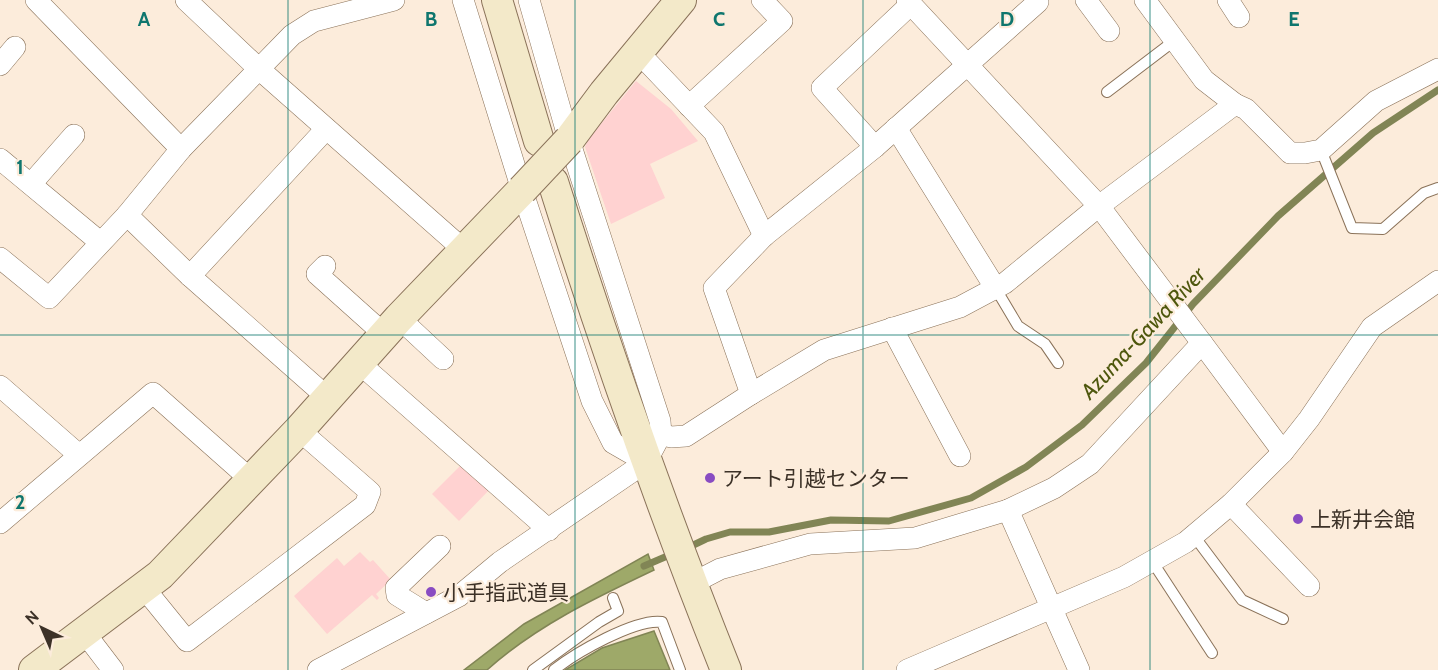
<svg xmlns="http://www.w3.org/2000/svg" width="1438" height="670" font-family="Cabin,'Noto Sans JP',sans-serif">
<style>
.green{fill:#ffd2d1}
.water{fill:#9ea969;stroke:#818555;stroke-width:1.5}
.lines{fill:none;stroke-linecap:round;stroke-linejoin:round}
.stream{stroke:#818555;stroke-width:7}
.lane-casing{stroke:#8a7259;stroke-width:12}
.street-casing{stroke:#8a7259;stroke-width:22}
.secondary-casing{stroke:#8a7259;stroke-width:32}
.lane{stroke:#fff;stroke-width:10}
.street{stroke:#fff;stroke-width:21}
.secondary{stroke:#f3e9c9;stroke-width:30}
.secondary-bridge-casing{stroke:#8a7259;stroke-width:32;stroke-linecap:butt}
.secondary-bridge{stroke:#f3e9c9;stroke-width:30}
.grid{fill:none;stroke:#0f766e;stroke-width:1.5;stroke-opacity:0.55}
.poi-dot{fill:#894cc2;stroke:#fcecdb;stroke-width:2}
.labels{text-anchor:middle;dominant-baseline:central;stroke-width:4.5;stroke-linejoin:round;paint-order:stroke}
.poi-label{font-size:21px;fill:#3c3127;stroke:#fcecdb;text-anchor:start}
.water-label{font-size:22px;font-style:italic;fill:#4e570d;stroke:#fcecdb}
.grid-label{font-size:20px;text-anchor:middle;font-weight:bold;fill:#0f766e;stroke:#fcecdb;stroke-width:4.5;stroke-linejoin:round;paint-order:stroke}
</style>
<rect width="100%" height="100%" fill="#fcecdb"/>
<!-- green -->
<g class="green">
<path d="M636 81 671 109 698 141 650 164 665 198 611 224 585 147 588 140Z"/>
<path d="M465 461 492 487 459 521 432 494Z"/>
<path d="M360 552 370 562 373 560 391 580 376 594 379 598 377 600 372 595 327 634 294 596 337 558 344 566Z"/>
</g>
<!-- water -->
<g class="water">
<path d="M648 554 654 570C595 598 536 626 487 670H464L524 624Z"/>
<path d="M654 631 670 670H565L602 648Z"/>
</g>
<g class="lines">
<!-- stream -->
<g class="stream">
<path d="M685 549 706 539 730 532H769L831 520 889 521 971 498 1026 467 1082 425 1146 363 1193 304 1278 216 1373 133 1438 90"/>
<path d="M644 566 672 554"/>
</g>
<!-- lane casing -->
<g class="lane-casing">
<g id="lane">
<path d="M1107 92 1174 41"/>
<path d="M1321 150 1352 228 1383 229 1424 193 1438 188"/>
<path d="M996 289 1018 326 1045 344 1058 363"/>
<path d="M1194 536 1242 600 1283 619"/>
<path d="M1152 561 1212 653"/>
<path d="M533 670 599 622 618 611 613 598"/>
<path d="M554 670C575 653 636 618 662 622L680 670"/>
</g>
</g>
<!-- street casing -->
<g class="street-casing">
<g id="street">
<path d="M36 0 181 149"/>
<path d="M186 0 258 68 464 250"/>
<path d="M463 0 522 190 592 401 613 443 646 462"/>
<path d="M907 0 1099 206 1202 343"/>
<path d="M1086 0 1109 31"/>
<path d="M1145 0 1204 80 1235 104"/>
<path d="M1228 0 1239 17"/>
<path d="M638 52 714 132 764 236"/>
<path d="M0 65 15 47"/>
<path d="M689 106 782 21 762 0"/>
<path d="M896 128 996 289"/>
<path d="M875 147 822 88 911 4"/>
<path d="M0 159 100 242"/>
<path d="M31 184 74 135"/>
<path d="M0 258 49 298 127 215"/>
<path d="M325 266 317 274 384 334"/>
<path d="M190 276 326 129"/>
<path d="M399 318 443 359"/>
<path d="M892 328 960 456"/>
<path d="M359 363 549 530"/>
<path d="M0 386 79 455"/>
<path d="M751 394 824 350 960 307 1005 283 1099 206 1235 104 1246 109 1290 153H1305L1321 150 1376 101 1438 69"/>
<path d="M328 398 190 276 127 215 181 149 292 35 314 21 394 0"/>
<path d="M661 434 671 437 686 436 751 394 714 288 764 236 875 147 1038 2 1037 0"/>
<path d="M1231 504 1309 586"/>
<path d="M1008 510 1054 488 1090 464 1202 343 1283 452"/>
<path d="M0 523 153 393 250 479"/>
<path d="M691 584 720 569 810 544 915 538 1008 510 1079 670"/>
<path d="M144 588 187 641 365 505 370 492 299 430"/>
<path d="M426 613 397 595 396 588 440 546"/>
<path d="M84 632 113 670"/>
<path d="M318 670 459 596 500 562 646 462 661 434 660 421 569 140 529 0"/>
<path d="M907 670 1124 577 1186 542 1231 504 1283 452 1309 419 1372 327 1438 281"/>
</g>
</g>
<!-- secondary casing -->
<g class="secondary-casing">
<g id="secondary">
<path d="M497 0 539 141"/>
<path d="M569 140 604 93 681 0"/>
<path d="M553 182C605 347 662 510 726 670"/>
<path d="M34 670 160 575 299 430 399 318 522 190"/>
</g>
</g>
<!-- lane -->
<use href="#lane" class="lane"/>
<!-- street -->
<use href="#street" class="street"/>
<!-- secondary -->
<use href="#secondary" class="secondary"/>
<!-- secondary-bridge casing -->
<g class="secondary-bridge-casing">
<path id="secondary-bridge" d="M522 190 569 140"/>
</g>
<!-- secondary-bridge -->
<use href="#secondary-bridge" class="secondary-bridge"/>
</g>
<!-- grid -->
<path class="grid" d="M288 0V670M575 0V670M863 0V670M1150 0V670M0 335H1438"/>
<!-- markers -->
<g class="poi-dot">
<circle cx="710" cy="478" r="6"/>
<circle cx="1298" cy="519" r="6"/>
<circle cx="431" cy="592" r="6"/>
</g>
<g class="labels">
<!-- poi labels -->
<g class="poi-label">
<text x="722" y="478">アート引越センター</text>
<text x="1310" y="519">上新井会館</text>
<text x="443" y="592">小手指武道具</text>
</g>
<!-- water labels -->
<g class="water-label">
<text transform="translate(1143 333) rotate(-47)">Azuma-Gawa River</text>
</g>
</g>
<g class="grid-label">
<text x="144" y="26">A</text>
<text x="431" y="26">B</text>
<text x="719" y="26">C</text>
<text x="1007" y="26">D</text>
<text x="1294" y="26">E</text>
<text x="20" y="174">1</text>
<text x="20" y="509">2</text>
</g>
<!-- north arrow -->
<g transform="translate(42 628) rotate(316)" stroke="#fcecdb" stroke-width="4.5" paint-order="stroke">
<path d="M0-4.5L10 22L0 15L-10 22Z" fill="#3c3127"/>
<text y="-9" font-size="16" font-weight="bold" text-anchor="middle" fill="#3c3127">N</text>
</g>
</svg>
